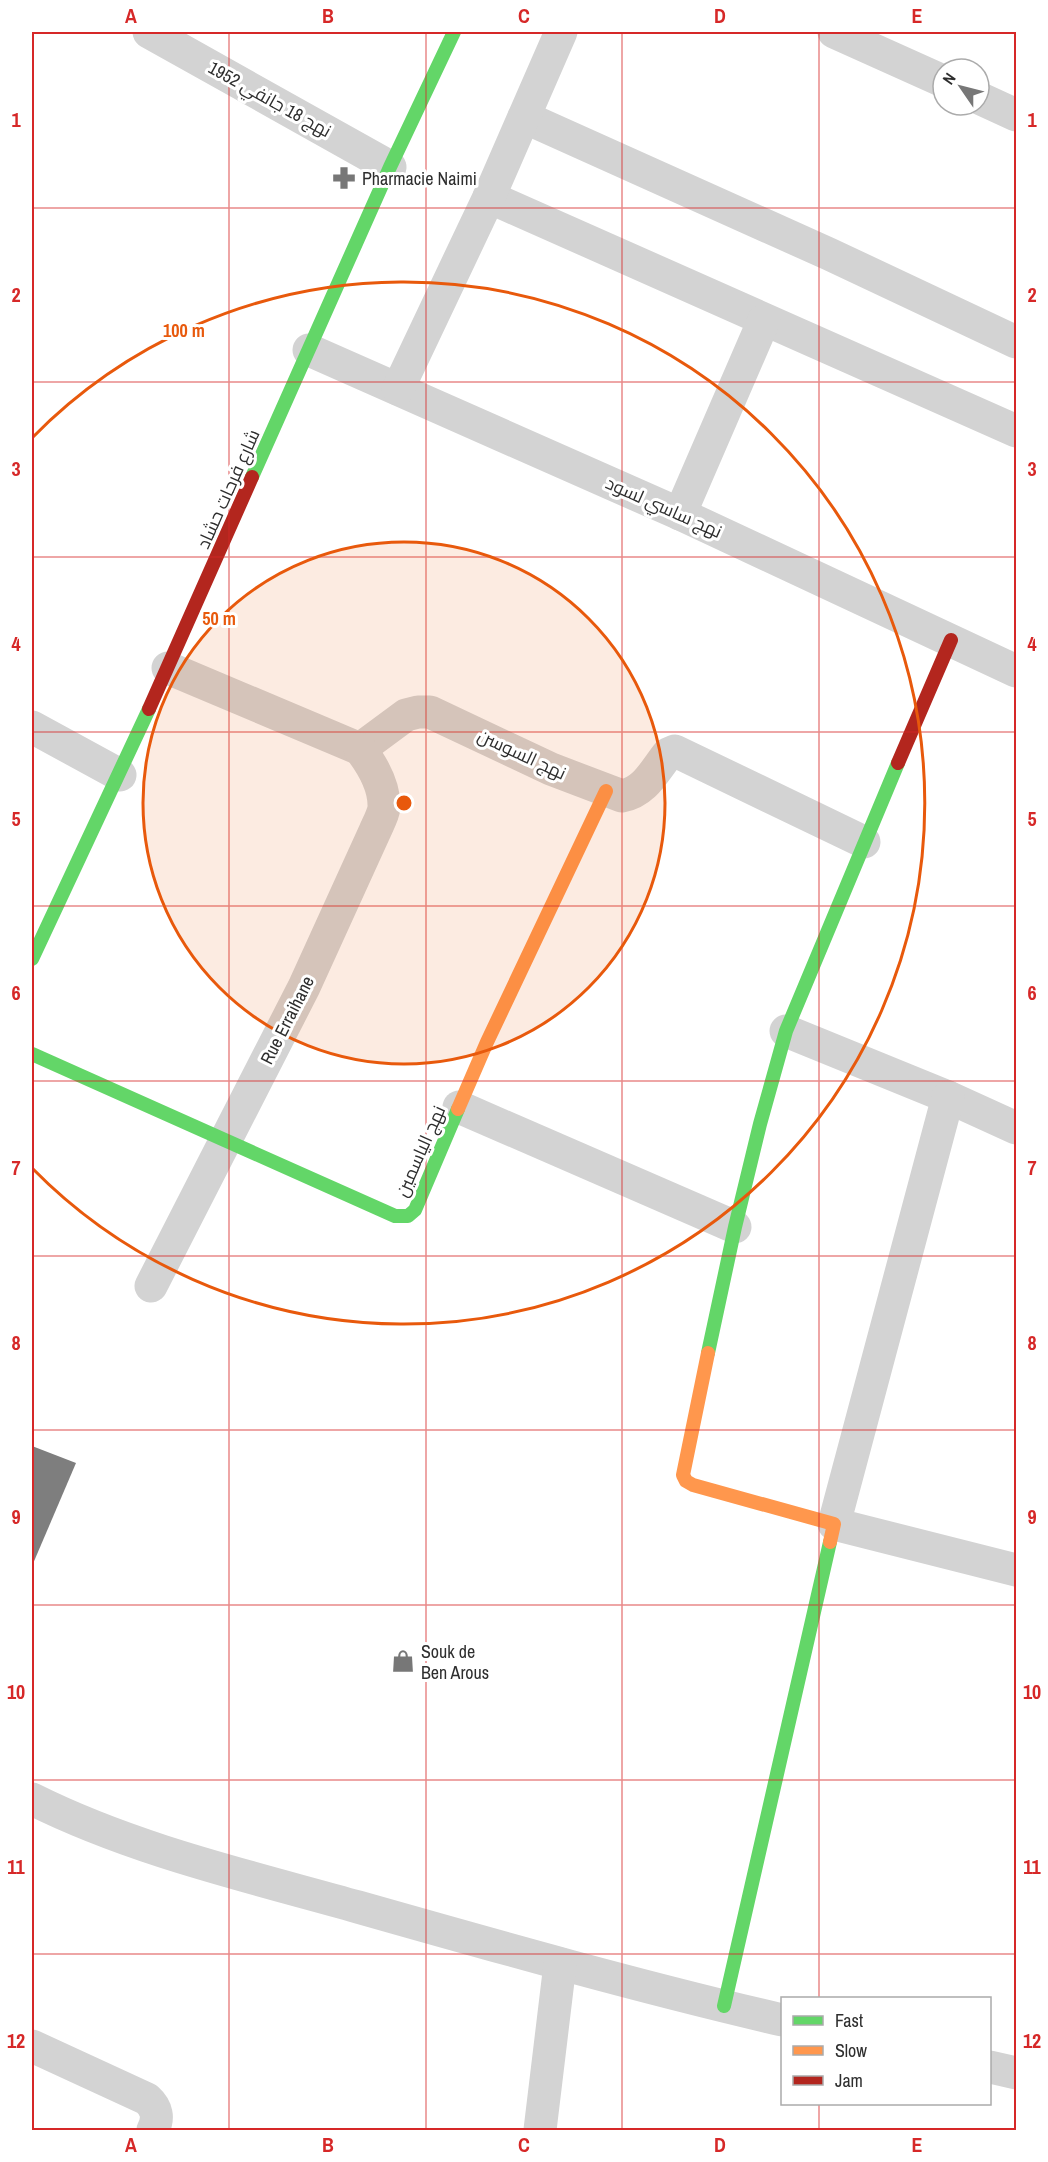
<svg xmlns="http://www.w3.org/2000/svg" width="1048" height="2162" font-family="'Archivo Narrow',Cairo,sans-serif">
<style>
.building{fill:#7e7e7e}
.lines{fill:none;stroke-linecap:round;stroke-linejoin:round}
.street{stroke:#d3d3d3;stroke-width:33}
.fast{stroke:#63d668;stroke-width:14}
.slow{stroke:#ff974d;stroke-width:14}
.jam{stroke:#b3261e;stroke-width:14}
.grid{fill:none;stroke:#d62828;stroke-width:1.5;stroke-opacity:0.55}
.ring{fill:none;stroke:#e8590c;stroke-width:3}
.labels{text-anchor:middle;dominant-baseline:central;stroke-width:6;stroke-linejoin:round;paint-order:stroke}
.street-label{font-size:18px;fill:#2e2e2e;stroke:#fff}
.poi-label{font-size:18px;fill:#2e2e2e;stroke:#fff;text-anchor:start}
.centre{fill:#e8590c;stroke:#fff;stroke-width:3}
.ring-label{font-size:18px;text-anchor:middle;font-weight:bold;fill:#e8590c;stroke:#fff;stroke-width:6;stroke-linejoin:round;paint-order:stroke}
.neatline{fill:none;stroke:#d62828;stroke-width:2}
.grid-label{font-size:20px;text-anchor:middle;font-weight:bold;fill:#d62828}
</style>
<rect width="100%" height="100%" fill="#fff"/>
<!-- building -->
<path class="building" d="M32 1446 76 1463 32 1566Z"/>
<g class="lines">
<!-- street -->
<g class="street">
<path d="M149 32 390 167"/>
<path d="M834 32 943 81"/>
<path d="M979 98 1016 115"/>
<path d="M524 117 829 254 1016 342"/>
<path d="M489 197 1016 431"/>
<path d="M309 350 680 514 1016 671"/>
<path d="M398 389 489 197 561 32"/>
<path d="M680 514 764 320"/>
<path d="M168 668 360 749 406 715 418 712H430L551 769 622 796C645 792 655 770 668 754L675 751 864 842"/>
<path d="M32 727 120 775"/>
<path d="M786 1031 948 1097 1016 1128"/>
<path d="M948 1097 834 1524 1016 1570"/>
<path d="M459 1107 735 1227"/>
<path d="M151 1286 304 987 375 831C378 824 383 815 384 808 385 786 373 766 360 749"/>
<path d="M32 1799C134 1850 248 1876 358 1907 499 1947 640 1987 782 2020"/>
<path d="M32 2046 147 2099C157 2108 159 2118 153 2130"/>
<path d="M990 2067 1016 2073"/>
<path d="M540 2130 560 1964"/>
</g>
<!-- fast -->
<g class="fast">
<path d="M252 477 390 167 454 32"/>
<path d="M32 959 149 709"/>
<path d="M32 1054 395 1216H408L415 1210 458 1109"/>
<path d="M708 1353 735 1227 760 1124 786 1031 898 763"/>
<path d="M724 2006 830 1542"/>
</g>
<!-- slow -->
<g class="slow">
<path d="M458 1109 487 1042 606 791"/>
<path d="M708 1353 683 1475 686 1481 693 1485 834 1524 830 1542"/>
</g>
<!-- jam -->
<g class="jam">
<path d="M149 709 252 477"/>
<path d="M898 763 951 640"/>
</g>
</g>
<!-- grid -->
<path class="grid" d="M229 32V2130M426 32V2130M622 32V2130M819 32V1998M32 208H1016M32 382H1016M32 557H1016M32 732H1016M32 906H1016M32 1081H1016M32 1256H1016M32 1430H1016M32 1605H1016M32 1780H1016M32 1954H1016M819 2104V2130"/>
<!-- distance rings -->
<circle cx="404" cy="803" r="261" fill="#e8590c" fill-opacity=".12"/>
<g class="ring">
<circle cx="404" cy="803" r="261"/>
<path d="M32 438A521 521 0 1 1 32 1168"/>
</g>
<!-- icons -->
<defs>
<g id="pharmacy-bare" transform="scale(1.8)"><path d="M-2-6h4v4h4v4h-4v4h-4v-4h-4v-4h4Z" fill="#777" stroke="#fff" stroke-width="2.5" paint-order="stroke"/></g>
<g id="shop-bare" transform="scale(1.8)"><path d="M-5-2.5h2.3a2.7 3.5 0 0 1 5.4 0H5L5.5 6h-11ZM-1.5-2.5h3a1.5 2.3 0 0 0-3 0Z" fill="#777" stroke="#fff" stroke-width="2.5" paint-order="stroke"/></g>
</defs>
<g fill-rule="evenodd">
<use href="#pharmacy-bare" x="344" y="178"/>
<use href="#shop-bare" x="403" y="1661"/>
</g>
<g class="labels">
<!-- street labels -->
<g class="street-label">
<text transform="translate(270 99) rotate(29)">نهج 18 جانفي 1952</text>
<text transform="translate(228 489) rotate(-66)">شارع فرحات حشاد</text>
<text transform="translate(664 507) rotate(24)">نهج ساسي لسود</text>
<text transform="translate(522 754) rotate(25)">نهج السوسن</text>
<text transform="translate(287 1020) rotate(-63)">Rue Erraihane</text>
<text transform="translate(420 1151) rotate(-66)">نهج الياسمين</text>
</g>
<!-- poi labels -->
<g class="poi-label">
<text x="362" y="178">Pharmacie Naimi</text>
<text x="421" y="1651">Souk de<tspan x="421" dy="21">Ben Arous</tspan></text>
</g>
</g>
<circle cx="404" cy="803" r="9" class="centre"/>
<g class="ring-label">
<text x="184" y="337">100 m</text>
<text x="219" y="625">50 m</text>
</g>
<!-- border -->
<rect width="1048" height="2162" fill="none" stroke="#ffffff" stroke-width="66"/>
<!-- legend -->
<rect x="781" y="1997" width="210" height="108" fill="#ffffff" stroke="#ababab" stroke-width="1.5"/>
<rect x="793" y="2016" width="30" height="9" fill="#63d668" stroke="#ababab" stroke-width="1.5"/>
<text x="835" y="2027" font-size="18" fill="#2e2e2e">Fast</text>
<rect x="793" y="2046" width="30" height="9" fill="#ff974d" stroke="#ababab" stroke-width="1.5"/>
<text x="835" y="2057" font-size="18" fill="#2e2e2e">Slow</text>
<rect x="793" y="2076" width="30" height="9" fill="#b3261e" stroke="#ababab" stroke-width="1.5"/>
<text x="835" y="2087" font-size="18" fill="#2e2e2e">Jam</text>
<!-- north arrow -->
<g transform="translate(961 87) rotate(305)"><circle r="28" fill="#ffffff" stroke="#ababab" stroke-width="1.5"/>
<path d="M0-4.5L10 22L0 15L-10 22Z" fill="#777777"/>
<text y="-9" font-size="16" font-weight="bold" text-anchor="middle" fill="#2e2e2e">N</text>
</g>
<rect x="33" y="33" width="982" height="2096" class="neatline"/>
<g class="grid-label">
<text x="131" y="23">A</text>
<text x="328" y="23">B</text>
<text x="524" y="23">C</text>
<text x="720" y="23">D</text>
<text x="917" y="23">E</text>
<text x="16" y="127">1</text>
<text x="1032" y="127">1</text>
<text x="16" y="302">2</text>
<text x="1032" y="302">2</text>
<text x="16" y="476">3</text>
<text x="1032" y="476">3</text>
<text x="16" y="651">4</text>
<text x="1032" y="651">4</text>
<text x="16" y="826">5</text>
<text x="1032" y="826">5</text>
<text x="16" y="1000">6</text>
<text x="1032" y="1000">6</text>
<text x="16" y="1175">7</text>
<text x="1032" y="1175">7</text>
<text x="16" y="1350">8</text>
<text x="1032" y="1350">8</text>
<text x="16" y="1524">9</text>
<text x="1032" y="1524">9</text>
<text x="16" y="1699">10</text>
<text x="1032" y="1699">10</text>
<text x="16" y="1874">11</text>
<text x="1032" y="1874">11</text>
<text x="16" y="2048">12</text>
<text x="1032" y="2048">12</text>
<text x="131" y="2152">A</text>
<text x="328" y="2152">B</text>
<text x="524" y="2152">C</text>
<text x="720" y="2152">D</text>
<text x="917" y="2152">E</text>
</g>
</svg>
